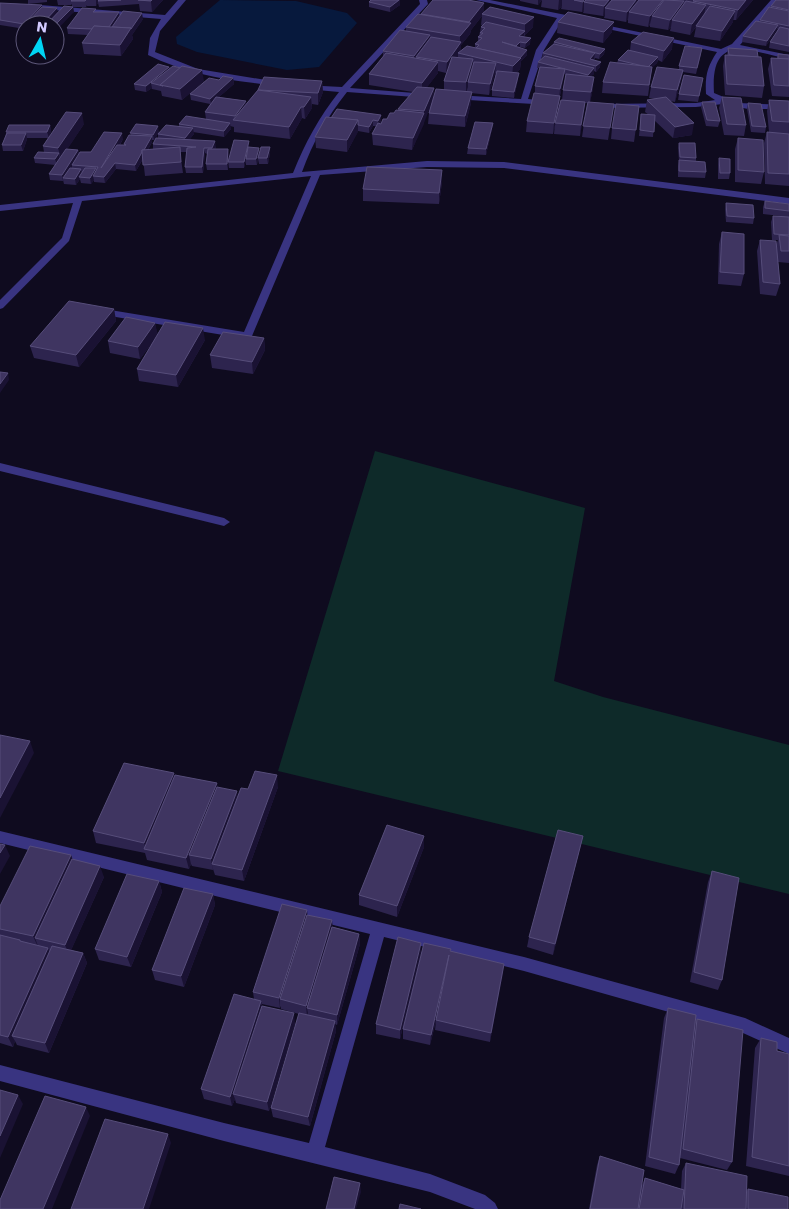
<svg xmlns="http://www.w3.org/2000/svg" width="789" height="1209" font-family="Poppins,sans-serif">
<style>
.green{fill:#0e2a29}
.water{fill:#07193d}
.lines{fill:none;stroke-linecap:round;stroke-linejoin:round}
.minor{fill:#393481;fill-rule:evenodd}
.wall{fill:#2d244e;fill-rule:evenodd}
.shaded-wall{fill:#1a1233}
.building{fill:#3f3561;stroke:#564d7a}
</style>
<rect width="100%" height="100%" fill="#0f0b1f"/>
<!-- green -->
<path class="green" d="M375 451 585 508 554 681 603 697 789 745V894L278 771Z"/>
<!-- water -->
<path class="water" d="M220 0 296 1 347 13 357 23 319 67 287 70 197 52 177 44 176 37Z"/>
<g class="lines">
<!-- minor -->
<g class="minor">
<path d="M178 0H186L160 31 155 52 198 69 278 82H281V86C272 87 262 84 254 83 217 79 181 71 148 55L150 38 161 19 40 9 36 7 40 5 165 15Z"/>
<path d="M419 0H427L428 4 350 88 428 94 432 96 428 98 347 92C327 117 313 142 302 172L427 161 504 162 789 198V204L504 168 427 167 320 175 252 336 247 339 98 314 93 311 98 308 244 332 311 176 82 201 69 241 3 308 0 309V300L62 238 73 203 0 211V205L293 173C305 143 319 117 339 92L306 89H303V85L342 87 420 4Z"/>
<path d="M476 0H490L581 18V22L563 19 544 50 528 99 548 101H551V105L452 99V95H455L521 99 536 50 557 18Z"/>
<path d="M771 0H779L740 45 789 55V59C749 51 710 31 714 93L738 103 789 105V109H748L723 104 696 107 597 108 593 106 597 104 696 103 715 100 706 94C705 76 707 67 717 52L598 27H595V23L721 49 732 44Z"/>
<path d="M0 463 224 518 230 522 224 526 0 471Z"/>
<path d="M0 831 524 957 745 1018 789 1038V1054L743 1033 524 971 384 937 325 1147 430 1174 485 1195 495 1203 498 1209H475L430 1192 224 1141 0 1081V1065L224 1123 309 1143 370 934 0 843Z"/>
</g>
</g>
<!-- wall -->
<g class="wall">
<path d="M28 0H47V2L28 4Z"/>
<path d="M57 0H163L152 12 140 11 139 4 99 7 98 3 96 6H87V5L86 7H72V4L71 5H58Z"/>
<path d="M400 0V5L390 12 369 7V2Z"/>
<path d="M520 0H753L736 20H733V22L720 41 694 37 696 27 690 35 670 31 671 27 668 30 650 27V25L648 27 628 23V19L626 22 604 18 605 15 603 16 583 13 584 10 582 12 561 9 562 6 558 10 541 7 542 0 538 5 520 1Z"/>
<path d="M789 0V52L769 48 770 42 778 30 777 29 766 46 742 42 743 36 759 21 771 6Z"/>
<path d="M481 1 480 2 484 3V12L490 7 533 27 525 35 524 37 530 44 525 48 520 47 527 55 521 61 520 69 516 73 518 79 514 98 492 96V90L496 74 495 73 489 95 471 93V103L465 127 428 124 429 113 431 104 412 150 373 145 372 134 376 126H373L369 133 358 131 347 152 316 148 315 137 331 118 381 115V121L380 124H381L398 110V109L413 92 369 85V74L383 57V51L406 31V27L421 15V14ZM482 16 481 25H482L481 27 479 36 478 37V42L475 44V47L461 51V45L470 34 471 30ZM438 71 446 73 447 72 444 81V90L433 98 434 88H426L438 73Z"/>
<path d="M0 3 42 5V7L58 13 73 7 74 12 55 25H25V29L0 25Z"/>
<path d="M96 12 143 19 132 35 133 39 121 56 84 54 82 43 88 35 68 34 67 28Z"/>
<path d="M558 22 612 32 603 43 557 33Z"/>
<path d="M554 42 605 49 604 54 599 59 595 58 594 60 600 67 596 72 594 71V74L591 76 593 88 590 102 614 104 608 140 582 137 587 103H585L580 136 554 134 555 123 562 100 563 90 566 75 564 74 560 96 559 107 553 134 526 132 527 121 535 94V86L540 68H537L538 62 542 58 543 53 553 44Z"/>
<path d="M631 42 672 49 662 62 658 60 657 63 652 67 648 96 602 93 603 82 617 63 618 60 630 50Z"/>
<path d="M728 48 758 57 764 86 762 98 725 95 723 66 725 55H727Z"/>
<path d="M701 54 696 74 683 72 675 102 670 101 692 135 673 138 654 120 653 137 639 136 641 114 649 115 645 112 647 100 655 99 649 98 651 87 679 69V66Z"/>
<path d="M778 54 789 55V97L772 96 768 69 771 58H777Z"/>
<path d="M169 67 170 68 204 81 182 100 162 96 161 91 152 89V88L146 92 135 90 134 84Z"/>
<path d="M233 78 234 84 219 97 246 101V104L258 90 322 81 323 92 318 105 312 104V108L305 119 302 118 290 139 234 132V127L230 126 231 129 224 137 193 132 194 134 189 140 216 147 215 149H228V161L249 147 259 148V153H270L268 164H259L258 159 257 165H246V161L244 168H229L228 162V170H207L206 164 207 154 205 153 203 173H186L185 167 187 152H180L183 173 145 176 143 159 136 171 116 169 105 183 94 182V180L91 184 81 183 80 179 76 185 64 184 63 180V181L50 180 49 174 55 165 35 163 34 158 44 152 43 146 48 138H27V139L23 151H3L2 145 6 134V132L50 125 51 131 49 137 84 124 67 149 78 150 79 154 91 152 123 139 120 145H124V144L131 135 130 133 159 132 154 140H152V142L148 150 153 149V144L158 138V134L179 126V124L206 119 205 112 210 104 191 100 190 94 219 80Z"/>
<path d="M703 78 698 102 678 100 679 94Z"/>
<path d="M722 97 746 125 744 136 724 135 719 108Z"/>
<path d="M769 100 789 101V186L765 184 764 143 767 132H769L767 111Z"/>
<path d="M702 102 720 121 718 127 706 126 701 107Z"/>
<path d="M748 103 766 127 765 133 751 132 747 109Z"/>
<path d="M639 106 634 142 611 139 612 128Z"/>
<path d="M493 123 492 129 486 155 467 154 468 148Z"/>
<path d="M738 138 764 172 761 184 735 182V149Z"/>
<path d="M679 143 696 158V161L706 172 705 178 678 177V166L679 161 678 148Z"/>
<path d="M719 158 730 173 729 179H718V164Z"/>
<path d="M442 170V182L439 204 363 201V189Z"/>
<path d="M765 201 789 204V217L763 214V207Z"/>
<path d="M726 203 754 218 753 224 726 222 725 209Z"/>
<path d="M773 216 789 217V263L778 262 780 284 776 296 760 294 757 251 760 240 776 245 778 240H772L771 222Z"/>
<path d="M722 232 744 274 741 286 718 284 719 244Z"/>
<path d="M114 309 116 321 79 367 34 358 30 346Z"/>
<path d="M155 323 157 334 205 340 178 387 139 381 137 369 155 339 140 359 110 353 108 341Z"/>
<path d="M264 338 265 350 253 374 212 368 210 355Z"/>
<path d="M175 776 217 783V787L238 796 248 789 278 787 244 881 215 875 213 869V870L192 866 191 864 189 869 147 860 145 853 96 843 93 831Z"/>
<path d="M583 836 553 955 527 947 529 937Z"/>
<path d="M424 847 397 917 359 905V895Z"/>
<path d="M71 855 73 860 104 877 71 950 83 953 87 963 49 1053 17 1045 15 1041 13 1047 0 1043V906Z"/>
<path d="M712 871 722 980 718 990 690 982 708 882Z"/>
<path d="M159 881 162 892 131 967 99 960 95 949Z"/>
<path d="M213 894 215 905 184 987 155 980 152 970Z"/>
<path d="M307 910V915L333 927 359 934 360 944 337 1025 335 1024 336 1031 310 1126 273 1117 271 1108 299 1014 281 1009V1006L280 1008 262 1004V1006L295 1023 269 1111 236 1103 235 1099 232 1106 204 1099 201 1089 254 999 253 992Z"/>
<path d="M451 949V952L504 964 490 1042 435 1030 436 1021 430 1045 403 1039V1029Z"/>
<path d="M421 953 400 1039 376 1034V1024Z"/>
<path d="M668 1008 695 1022 697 1019 732 1162 727 1170 680 1158 679 1165 675 1174 645 1166 664 1018Z"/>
<path d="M761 1038 777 1051 789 1054V1176L746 1166 755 1048Z"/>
<path d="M600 1156 642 1185 645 1178 681 1189 682 1171 686 1163 747 1191 748 1189 788 1209H589L597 1165Z"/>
</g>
<!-- shaded-wall -->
<g class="shaded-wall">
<path d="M96 0H99L98 1V3L96 6Z"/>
<path d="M152 0H163L152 12 151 1Z"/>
<path d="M400 0V5L390 12V7Z"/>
<path d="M538 0H542L538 5Z"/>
<path d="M559 0H562V6L558 10Z"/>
<path d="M584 0H592L584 2V10L582 12 583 2Z"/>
<path d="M609 0H616L605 8V15L603 16 604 6Z"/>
<path d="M636 0H641L629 12 628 19 626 22 627 12Z"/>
<path d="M663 0H664L652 16 650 24 648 27 650 16Z"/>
<path d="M746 0H753L736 20 738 10Z"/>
<path d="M684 1 682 11 672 20 671 27 668 30 670 20Z"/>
<path d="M484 3V13L482 14V16L471 30 470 34 461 45V53H458V57L446 73 447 62 460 44V36L469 26V22Z"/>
<path d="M42 5 43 11 26 24V25H25V26L24 24Z"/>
<path d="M706 5 704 15 690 35 692 24Z"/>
<path d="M73 7 74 12 55 32V25Z"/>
<path d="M57 8 58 14 48 25H41Z"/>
<path d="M735 11 733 22 720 41 722 31Z"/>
<path d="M119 12 120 18 113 28 107 30Z"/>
<path d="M142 13 143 19 132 35 133 39 121 56 120 45Z"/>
<path d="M534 17 533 27 525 35V24Z"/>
<path d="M614 22 612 32 603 43 604 32Z"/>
<path d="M778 25 777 30 766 46 767 41Z"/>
<path d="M525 31 524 36 519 41V36Z"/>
<path d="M430 35V46L416 57V64L414 67V56Z"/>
<path d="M531 38 530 44 525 48 526 43Z"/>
<path d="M674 38 672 49 662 62 664 51Z"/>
<path d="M520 42V47L516 51V46Z"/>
<path d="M605 49 604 54 599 59 600 54Z"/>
<path d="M527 50V55L521 61 520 69 512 77 513 66 516 61Z"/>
<path d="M595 53 594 59 589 64 590 59Z"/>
<path d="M658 57 657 63 647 73 648 67Z"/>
<path d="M473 59V70L468 82V87L466 93V82Z"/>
<path d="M438 62V73L422 94V83Z"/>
<path d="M601 62 600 67 596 72V66Z"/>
<path d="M496 63 495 74 489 95 490 84Z"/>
<path d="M169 67 170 72 151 83 152 88 146 92V86Z"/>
<path d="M594 68V74L587 80 588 75Z"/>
<path d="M565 69 563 80 559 100 560 89Z"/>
<path d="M202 70 204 81 182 100 180 89Z"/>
<path d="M683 70 681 81 675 102 677 90Z"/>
<path d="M519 73 518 79 514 98V92Z"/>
<path d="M594 77 593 88 590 103 591 92Z"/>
<path d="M233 78 234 84 211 104 210 99Z"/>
<path d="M322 81 323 92 318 105V93Z"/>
<path d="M434 88 433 100 424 123V111Z"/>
<path d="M472 92 471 103 465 127V116Z"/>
<path d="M560 96 559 107 553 134 554 123Z"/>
<path d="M311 97 312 108 305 119 304 107Z"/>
<path d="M246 101 247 112 236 121 235 116Z"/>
<path d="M585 102 584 113 580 136 581 125Z"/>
<path d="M301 107 302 118 290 139 289 127Z"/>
<path d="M82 113 84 124 61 159 58 148Z"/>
<path d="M424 113V124L412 150 413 138Z"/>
<path d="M381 115V121L378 126V121Z"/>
<path d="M358 120V132L347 152V140Z"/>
<path d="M373 120V126L369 133V127Z"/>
<path d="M230 123 231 129 224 137V131Z"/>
<path d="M493 123 492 129 486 155V149Z"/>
<path d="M694 123 692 135 673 138 675 127Z"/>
<path d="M50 125 51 131 49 138 47 132Z"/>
<path d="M158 126 159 132 154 140 153 135Z"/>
<path d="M193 128 194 134 186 144 185 138Z"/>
<path d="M26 133 27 139 23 151 21 145Z"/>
<path d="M122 133 123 139 102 174 101 168Z"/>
<path d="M152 136V142L136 171 135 165Z"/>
<path d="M215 141 216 147 213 154 212 148Z"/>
<path d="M249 141V147L244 168V162Z"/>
<path d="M270 147V153L268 164 267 158Z"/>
<path d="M204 148 205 153 203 173 202 167Z"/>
<path d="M259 148V153L257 165 256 159Z"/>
<path d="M228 149 229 155 228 170 227 164Z"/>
<path d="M78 150 79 156 72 165V167L65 179 63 178V181L62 175Z"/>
<path d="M59 153 60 159 57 165 55 159Z"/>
<path d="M115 163 116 169 105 183 104 177Z"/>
<path d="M96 168 97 174 93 176 94 180 91 184 90 178Z"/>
<path d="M81 169 82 174 79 177 80 179 76 185 75 179Z"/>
<path d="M442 170V182L439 204V193Z"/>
<path d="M114 309 116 321 79 367 76 355Z"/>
<path d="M155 323 158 335 140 359 138 347Z"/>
<path d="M203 328 205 340 178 387 176 375Z"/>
<path d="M264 338 265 350 253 374 252 362Z"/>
<path d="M8 373 9 380 0 393V384Z"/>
<path d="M30 741 34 753 0 818V798Z"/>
<path d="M174 773 177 785 146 849 144 843Z"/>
<path d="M277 775 278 787 244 881 242 870Z"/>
<path d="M217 783 219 794 189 855 191 864 189 869 186 858Z"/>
<path d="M237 791 239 802 212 864 213 869V870L211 859Z"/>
<path d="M424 836V847L397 917V906Z"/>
<path d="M583 836 580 848 553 955 555 944Z"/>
<path d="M5 845 10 856 0 874V853Z"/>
<path d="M71 855 75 866 35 938 38 946V947L33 936Z"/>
<path d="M100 866 104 877 69 955 65 945Z"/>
<path d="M159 881 162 892 131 967 127 957Z"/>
<path d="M213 894 215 905 184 987 181 976Z"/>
<path d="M307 910 308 920 280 999V1008L279 998Z"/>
<path d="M332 920 333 931 307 1008 308 1013 307 1016 306 1006Z"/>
<path d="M359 934 360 944 337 1025V1015Z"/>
<path d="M421 943V953L400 1039V1030Z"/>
<path d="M48 948 52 958 12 1036 15 1041 13 1047 8 1037Z"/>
<path d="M83 953 87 963 49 1053 45 1043Z"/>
<path d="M449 955V966L430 1045 431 1035Z"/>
<path d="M504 964 503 974 490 1042 491 1033Z"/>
<path d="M261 1001 263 1011 233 1094 235 1099 232 1106 230 1097Z"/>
<path d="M294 1013 295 1023 269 1111 267 1102Z"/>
<path d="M335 1021 336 1031 310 1126 308 1117Z"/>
<path d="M18 1095 23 1104 0 1158V1136Z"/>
<path d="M86 1107 90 1116 52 1209H43Z"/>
<path d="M168 1134 171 1143 149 1209H143Z"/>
<path d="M360 1183 361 1192 356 1209H354Z"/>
</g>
<!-- building -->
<g class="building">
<path d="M72 0H86L85 1H71Z"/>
<path d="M99 0H121L98 1Z"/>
<path d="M138 0H152L151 1Z"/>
<path d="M371 0H399L390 7 369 2Z"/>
<path d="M433 0H468L484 3 469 22 421 14Z"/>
<path d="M574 0H584L583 2Z"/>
<path d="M586 0H609L604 6 584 2Z"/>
<path d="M612 0H636L627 12 605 8Z"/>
<path d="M639 0H663L650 16 629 12Z"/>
<path d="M664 0 684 1 670 20 652 16Z"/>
<path d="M694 0H746L738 10 693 1Z"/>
<path d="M776 0H789V10L771 6Z"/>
<path d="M686 1 706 5 692 24 672 20Z"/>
<path d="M0 3 42 5 24 24 0 20Z"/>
<path d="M64 6 73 7 55 25H46Z"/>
<path d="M710 6 735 11 722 31 696 26Z"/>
<path d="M42 7 57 8 41 25 26 24Z"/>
<path d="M490 7 534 17 525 24 482 14Z"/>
<path d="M769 7 789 11V26L760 20Z"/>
<path d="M82 8 96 9 93 12H119L109 27 94 26 92 29 67 28Z"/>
<path d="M123 11 142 13 131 29V28L112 27Z"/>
<path d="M568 12 614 22 604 32 558 22Z"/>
<path d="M418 14 471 23 460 36 406 27Z"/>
<path d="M756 21 778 25 767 41 743 36Z"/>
<path d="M486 22 525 31 519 36 531 38 526 43 520 42 516 46 502 42 527 50 520 58 476 48 479 45 475 44 482 38 478 37 483 33H480L485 28 481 27Z"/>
<path d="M94 26 131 28 120 45 82 43Z"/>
<path d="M780 27 789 29V46L770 42Z"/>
<path d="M400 30 430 35 414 56 383 51Z"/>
<path d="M643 32 674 38 664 51 631 42Z"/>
<path d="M431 37 461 42 447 62 416 57Z"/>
<path d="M559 38 605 49 600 54 554 42Z"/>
<path d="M554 44 595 53 590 59 601 62 596 66 543 53Z"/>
<path d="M467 46 521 58 513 66 458 53Z"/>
<path d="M685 46 702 48 697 68 679 66Z"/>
<path d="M728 48 757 50 758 57 729 55Z"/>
<path d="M628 50 658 57 648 67 643 66 618 60Z"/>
<path d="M386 53 438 62 422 83 369 74Z"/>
<path d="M778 54 789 55V59H778Z"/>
<path d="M725 55 761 57 764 86 727 84Z"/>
<path d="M545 56 594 68 588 75 538 62Z"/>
<path d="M452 57 473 59 466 82 444 81Z"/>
<path d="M771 58 789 59V86L774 85Z"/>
<path d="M474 62 496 63 490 84 468 82Z"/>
<path d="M610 62 652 67 649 85 603 82Z"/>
<path d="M158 64 169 67 146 86 134 84Z"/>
<path d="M173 66 181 68 160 85 163 86 151 83Z"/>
<path d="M182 66 202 70 180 89 160 85Z"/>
<path d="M540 67 565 69 560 89 535 86Z"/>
<path d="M657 67 683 70 677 90 651 87Z"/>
<path d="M497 71 519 73 514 92 492 90Z"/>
<path d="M566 74 594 77 591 92 563 90Z"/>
<path d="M684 75 703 78 699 96 679 94Z"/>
<path d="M223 76 233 78 210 99 190 94 209 78 219 80Z"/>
<path d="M264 77 322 81 318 93 258 90Z"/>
<path d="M417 87 434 88 424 111 398 109Z"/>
<path d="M436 89 472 92 465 116 429 113Z"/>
<path d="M258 90 311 97 304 107H301L289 127 233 120Z"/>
<path d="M534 93 560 96 554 123 527 121Z"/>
<path d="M216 97 246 101 235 116 205 112Z"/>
<path d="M666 97 694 123 675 127 647 100Z"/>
<path d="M722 97 741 98 746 125 727 124Z"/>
<path d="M561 100 585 102 581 125 555 123Z"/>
<path d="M769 100 789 101V122L772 121Z"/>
<path d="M588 102 614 104 610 128 583 126Z"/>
<path d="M702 102H715L720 121 707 120Z"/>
<path d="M748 103 761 104 766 127 752 126Z"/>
<path d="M616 104 639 106 636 130 612 128Z"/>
<path d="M337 109 381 115 378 121 373 120 369 127 358 125V120L331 118Z"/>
<path d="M396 110 424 113 413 138 372 134 378 123 381 124 383 119H387L390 113H394Z"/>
<path d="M66 112 82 113 58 148 43 146Z"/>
<path d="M641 114 655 115 654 132 640 130Z"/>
<path d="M186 116 230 123 224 131 179 124Z"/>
<path d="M326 117 358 120 347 140 315 137Z"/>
<path d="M475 122 493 123 486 149 468 148Z"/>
<path d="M136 124 158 126 153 135 130 133Z"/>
<path d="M9 125H50L47 132H6Z"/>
<path d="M166 125 193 128 185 138 158 134Z"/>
<path d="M104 132 122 133 101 168 117 145H126L124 144 129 135 152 136 144 150H142V152L135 165 115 163 104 177 93 176 98 167 72 165 80 152H91Z"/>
<path d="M767 132 789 134V174L768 173Z"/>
<path d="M7 133H26L21 145H2Z"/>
<path d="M156 138 215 141 212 148H204L202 167H185L187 148 196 147 153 144Z"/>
<path d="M738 138 763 140 764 172 738 170Z"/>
<path d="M234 140 249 141 244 162H228Z"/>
<path d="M679 143H695L696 158 680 157Z"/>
<path d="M180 147 181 162 143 165 142 150Z"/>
<path d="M248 147 259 148 256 159H246Z"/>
<path d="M261 147H270L267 158H258Z"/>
<path d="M66 149 78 150 62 175 49 174Z"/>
<path d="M208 149H228L227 164H206Z"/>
<path d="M38 152 59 153 55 159 34 158Z"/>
<path d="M719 158 730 159V173H720Z"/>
<path d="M679 160 705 162 706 172 679 171Z"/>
<path d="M367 167 442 170 439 193 363 189Z"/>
<path d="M70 168 81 169 75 179 63 178Z"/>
<path d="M85 168H96L90 178 79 177Z"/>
<path d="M765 201 789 204V211L765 208Z"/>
<path d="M726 203 753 205 754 218 727 216Z"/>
<path d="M773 216 789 217V235L774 234Z"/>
<path d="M722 232 744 234V274L720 272Z"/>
<path d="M779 235 789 236V251H781Z"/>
<path d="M760 240 776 241 780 284 763 282Z"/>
<path d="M69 301 114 309 76 355 30 346Z"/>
<path d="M126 317 155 323 138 347 108 341Z"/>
<path d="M165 322 203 328 176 375 137 369Z"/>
<path d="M223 332 264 338 252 362 210 355Z"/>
<path d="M0 372 8 373 0 384Z"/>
<path d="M0 735 30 741 0 798Z"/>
<path d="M124 763 174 773 144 843 93 831Z"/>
<path d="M255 771 277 775 242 870 212 864 241 788 248 789Z"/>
<path d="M175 775 217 783 186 858 144 849Z"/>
<path d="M217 787 237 791 211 859 189 855Z"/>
<path d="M387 825 424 836 397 906 359 895Z"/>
<path d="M558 830 583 836 555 944 529 937Z"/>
<path d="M0 844 5 845 0 853Z"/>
<path d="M30 846 71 855 33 936 0 929V906Z"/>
<path d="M72 859 100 866 65 945 35 938Z"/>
<path d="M712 871 739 878 722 980 694 972Z"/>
<path d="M127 874 159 881 127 957 95 949Z"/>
<path d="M184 888 213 894 181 976 152 970Z"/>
<path d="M282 904 307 910 279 998 253 992Z"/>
<path d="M307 915 332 920 306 1006 280 999Z"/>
<path d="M332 927 359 934 337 1015 307 1008Z"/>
<path d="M0 935 20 940V941L48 948 8 1037 0 1035Z"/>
<path d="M398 937 421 943 400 1030 376 1024Z"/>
<path d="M424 943 451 949 450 951 504 964 491 1033 436 1020 449 955 431 1035 403 1029Z"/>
<path d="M52 946 83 953 45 1043 12 1036Z"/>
<path d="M234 994 261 1001 230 1097 201 1089Z"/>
<path d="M262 1006 294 1013 267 1102 233 1094Z"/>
<path d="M668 1008 696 1015 679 1165 649 1157Z"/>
<path d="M299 1013 335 1021 308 1117 271 1108Z"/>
<path d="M697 1019 743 1030 732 1162 683 1149Z"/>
<path d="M761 1038 777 1042V1051L789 1054V1166L752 1157Z"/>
<path d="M0 1090 18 1095 0 1136Z"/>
<path d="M45 1096 86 1107 43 1209H0V1200Z"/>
<path d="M105 1119 168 1134 143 1209H71Z"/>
<path d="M600 1156 644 1170 638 1209H590Z"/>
<path d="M686 1163 747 1176 746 1209H684Z"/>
<path d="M334 1177 360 1183 354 1209H326Z"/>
<path d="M645 1178 684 1190 681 1209H639Z"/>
<path d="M748 1189 788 1197V1209H748Z"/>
<path d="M400 1204 421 1209H399Z"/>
</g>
<!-- north arrow -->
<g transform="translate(40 40) rotate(8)"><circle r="24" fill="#0f0b1f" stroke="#5d5779"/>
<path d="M0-4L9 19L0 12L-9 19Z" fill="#00d5f5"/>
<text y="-8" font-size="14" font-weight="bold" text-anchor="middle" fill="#d2caff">N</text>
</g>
</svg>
